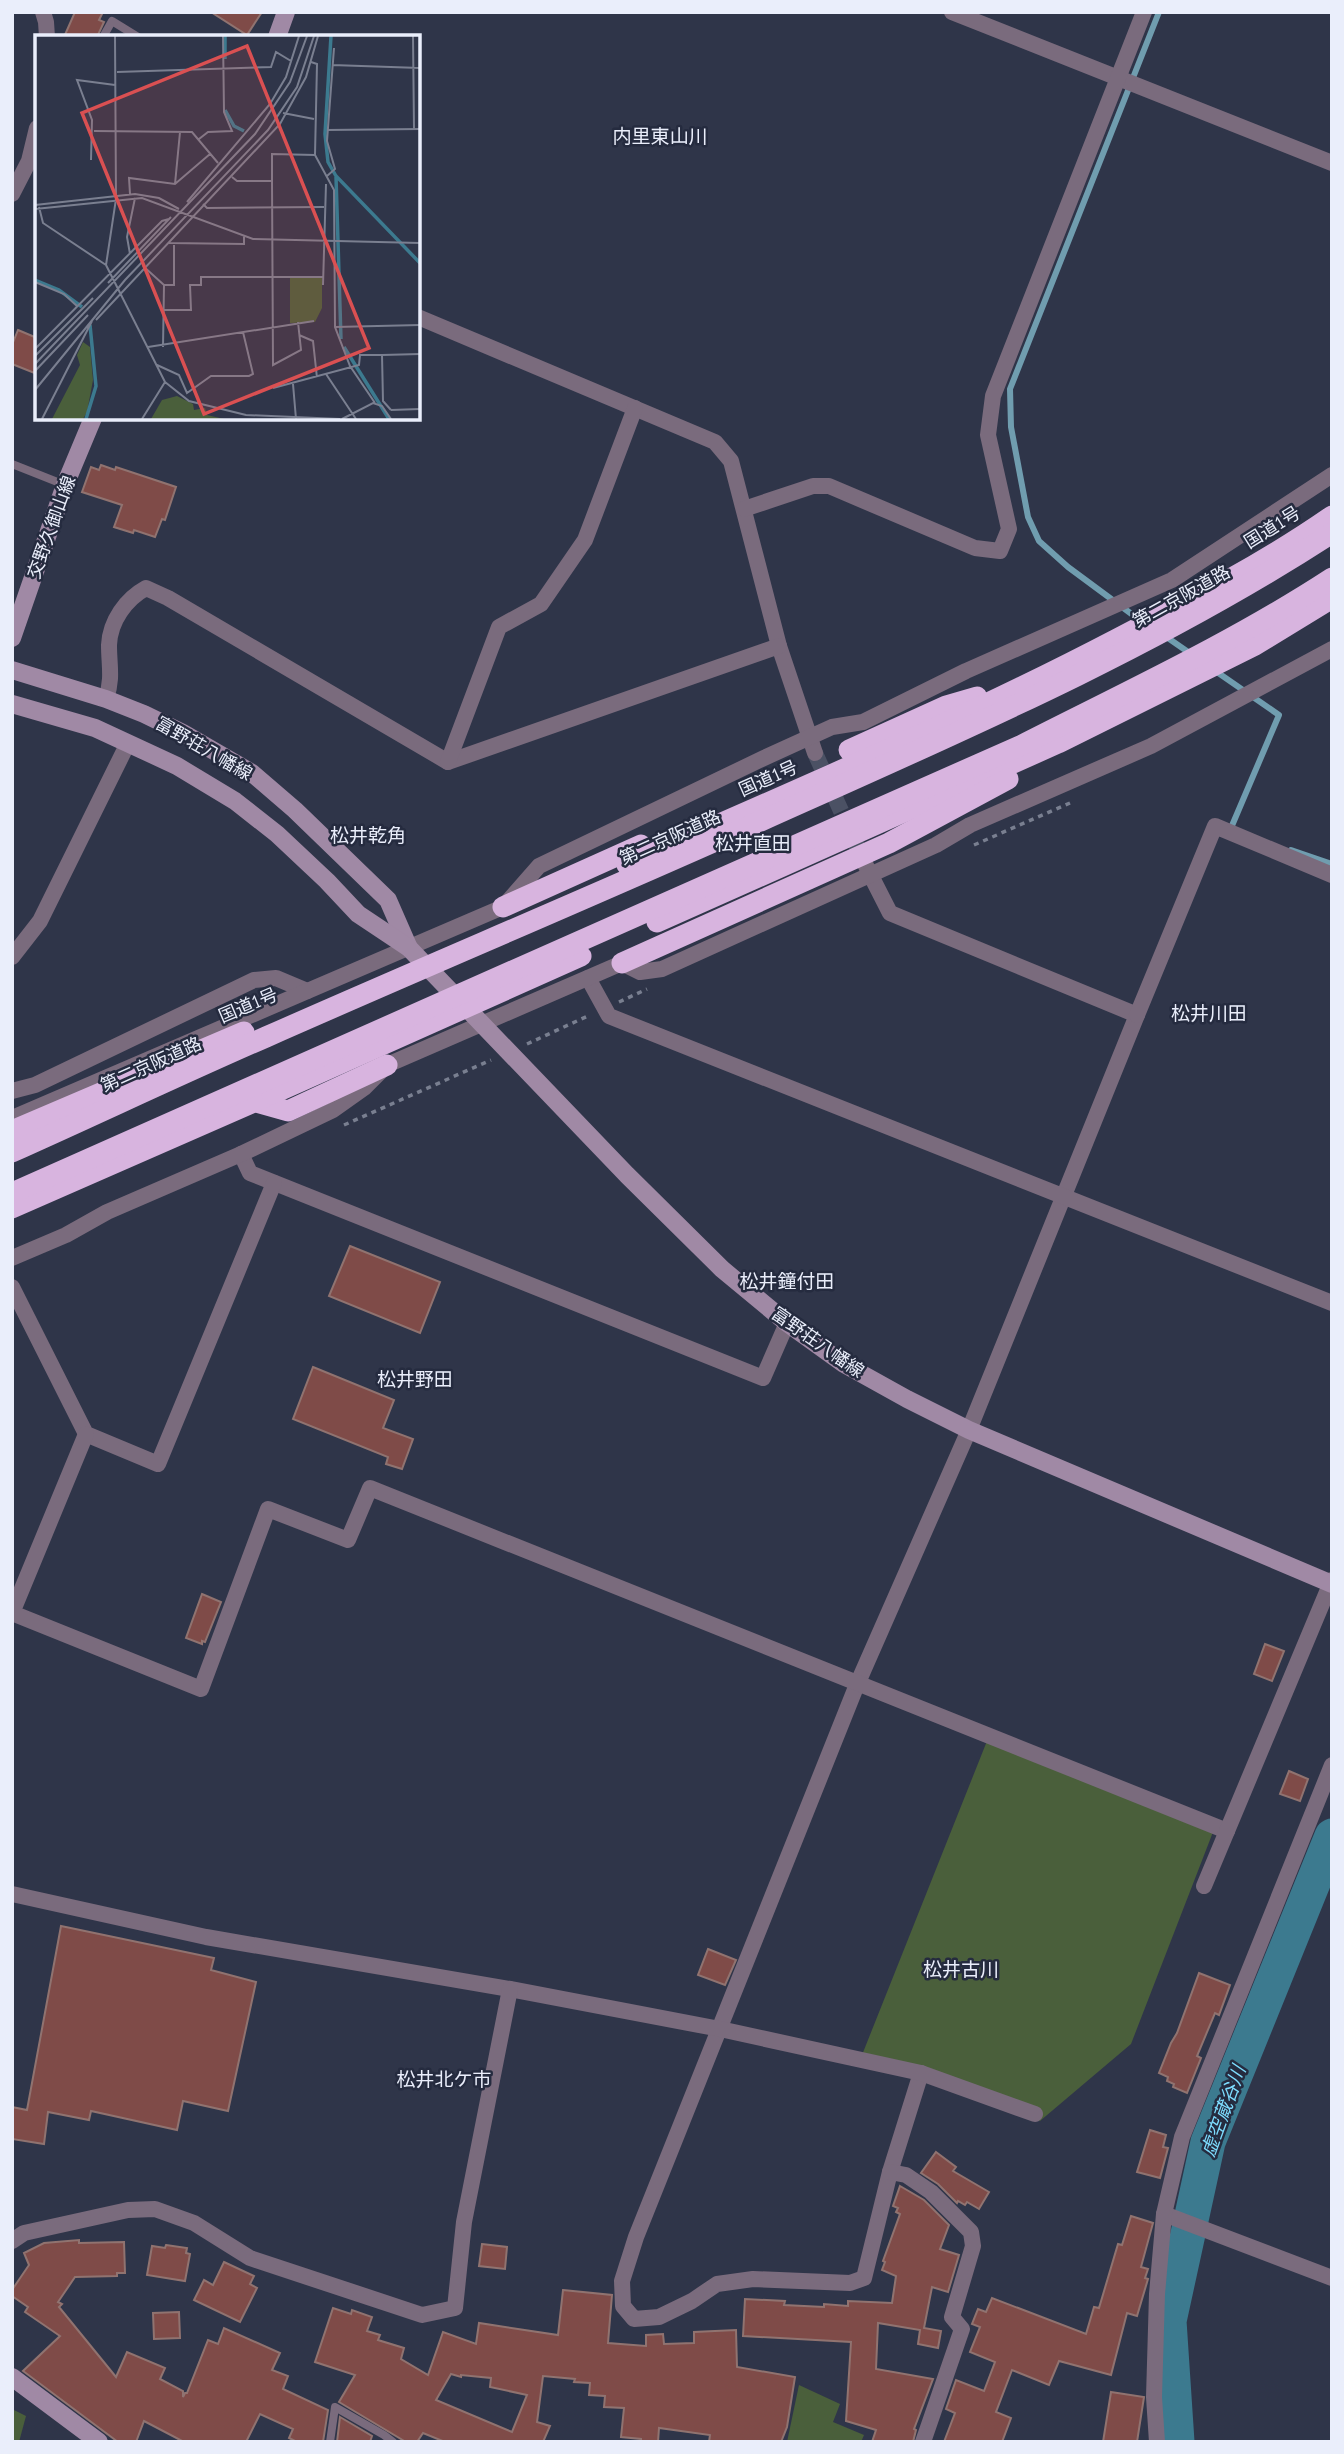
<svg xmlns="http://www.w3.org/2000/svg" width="1344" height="2454" font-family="'PT Sans Narrow','Noto Sans JP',sans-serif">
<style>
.green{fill:#4a5f3b}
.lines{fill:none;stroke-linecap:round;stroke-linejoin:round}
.stream{stroke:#709daf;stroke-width:6}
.river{stroke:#3c7a8f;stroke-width:35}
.building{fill:#7f4b48;stroke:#907370;stroke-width:2;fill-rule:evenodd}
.street-tunnel{stroke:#4b5164;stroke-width:16;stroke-dasharray:16 8;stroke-linecap:butt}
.path{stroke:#797f90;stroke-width:3.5;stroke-dasharray:5 5;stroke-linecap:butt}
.lane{stroke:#7a6b7d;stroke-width:8}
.street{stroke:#7a6b7d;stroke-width:16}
.secondary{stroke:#a089a5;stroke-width:18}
.highway{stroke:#d8b4df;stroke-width:21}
.highway-bridge{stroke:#d8b4df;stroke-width:21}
.labels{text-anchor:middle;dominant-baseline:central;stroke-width:5;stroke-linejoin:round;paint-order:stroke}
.street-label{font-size:18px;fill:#eaeefb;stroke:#252b3f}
.neighbourhood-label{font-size:19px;fill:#eaeefb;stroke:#252b3f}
.water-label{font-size:19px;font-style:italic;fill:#7ddcfe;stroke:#252b3f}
.inset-river{fill:none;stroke:#3c7a8f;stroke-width:3.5}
.inset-road{fill:none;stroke:#7a7f90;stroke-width:2}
.view{fill:#da5052;fill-opacity:0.15;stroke:#da5052;stroke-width:3.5}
.inset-edge{fill:none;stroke:#eaeefb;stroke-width:3.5}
</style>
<rect width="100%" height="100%" fill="#2f3549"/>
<!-- green -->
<g class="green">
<path d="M987 1741 1213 1832 1131 2044 1040 2121 921 2073 862 2055Z"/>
<path d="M799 2385 840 2404 833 2422 864 2435 861 2442H787Z"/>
<path d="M12 2409 26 2416 19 2442H12Z"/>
</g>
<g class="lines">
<!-- stream -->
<g class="stream">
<path d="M1141 621 1068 567 1039 541 1028 517 1011 427 1010 389 1159 12"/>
<path d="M1165 636 1191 654"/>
<path d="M1214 670 1279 715 1231 828 1234 830"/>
<path d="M1291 850 1332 864"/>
</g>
<!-- river -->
<path class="river" d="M1177 2442 1169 2321 1208 2142 1332 1836"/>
</g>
<!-- building -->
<g class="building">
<path d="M75 12H103L99 20 104 22 97 37H64Z"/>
<path d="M211 12H262L247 35Z"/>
<path d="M18 330 37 338V374L12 364V345Z"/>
<path d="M101 465 115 470 116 467 176 487 165 520 162 519 155 537 134 530 133 533 114 527 122 505 82 492 91 467 99 470Z"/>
<path d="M350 1246 440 1282 420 1333 329 1296Z"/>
<path d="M313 1367 394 1400 383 1428 413 1439 402 1469 386 1464 388 1457 293 1419Z"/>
<path d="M202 1594 221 1602 205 1642 202 1641V1644L186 1638Z"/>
<path d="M1265 1644 1284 1651 1272 1681 1254 1674Z"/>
<path d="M1289 1771 1308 1779 1300 1801 1280 1794Z"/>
<path d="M61 1926 214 1958 211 1970 256 1982 228 2111 183 2101 177 2130 91 2111 89 2120 48 2112 44 2144 12 2139V2107L27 2110Z"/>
<path d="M708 1949 736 1960 725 1985 698 1975Z"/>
<path d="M1199 1973 1230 1985 1219 2015 1215 2013 1197 2056 1201 2058 1187 2093 1173 2087 1174 2084 1167 2081 1168 2077 1159 2073 1171 2043 1177 2033Z"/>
<path d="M1150 2130 1166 2135 1163 2147 1168 2148 1160 2178 1137 2172Z"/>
<path d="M936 2152 956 2167 953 2171 989 2192 979 2209 967 2202 965 2205 958 2201 957 2203 938 2184 921 2173Z"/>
<path d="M900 2186 924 2200 949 2225 940 2249 959 2255 948 2292 932 2287 924 2328 941 2331 938 2348 918 2344 920 2330 878 2323 876 2369 933 2379 914 2429 916 2430 913 2442H872L876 2430 846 2421 851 2342 743 2336 745 2299 785 2301 784 2305 824 2307V2304L848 2306V2301L892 2303 896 2276 882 2270 885 2262 883 2261 900 2214 896 2212 898 2208 893 2206Z"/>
<path d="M1131 2216 1153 2223 1141 2267 1148 2269 1145 2278 1148 2279 1137 2316 1127 2313 1111 2375 1059 2361 1049 2385 1012 2370 996 2412 1011 2418 1002 2442H944L955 2413 946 2409 956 2380 984 2391 995 2362 970 2352 980 2327 972 2324 978 2309 986 2312 992 2298 1086 2334 1094 2307 1099 2308 1118 2244 1122 2245Z"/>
<path d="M79 2240V2243L124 2242 125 2273H117V2276L75 2277 58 2302 62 2304 59 2307 116 2377 127 2352 165 2368 160 2379 183 2391V2397L185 2393H187L208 2340 218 2344 224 2328 280 2353 272 2370 288 2376 283 2389 328 2410 323 2442H297L289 2438 293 2429 260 2414 246 2442H184L144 2421 136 2442H118L23 2371 60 2336 25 2312 28 2307 12 2296V2290L29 2265 24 2253 44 2243Z"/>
<path d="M482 2244 507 2247 505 2269 479 2266Z"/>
<path d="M166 2245 187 2248 186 2253 190 2254 185 2281 147 2275 152 2246 165 2248Z"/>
<path d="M224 2262 254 2276 250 2284 257 2288 240 2322 194 2300 204 2280 213 2285Z"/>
<path d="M563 2290 612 2295 608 2343 646 2346V2335L663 2334 664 2344 694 2343V2332L736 2330 737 2367 795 2377 787 2427 781 2442H709L710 2435 659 2428 658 2442H641V2439L621 2437 624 2408 604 2407 605 2396 589 2395 590 2383 574 2382 575 2379 543 2376 537 2422 550 2426 543 2442H445L423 2433 417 2442H406L339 2402 355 2375 315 2362 333 2308 351 2314 352 2310 372 2317 367 2331 380 2335 378 2340 404 2348 401 2359 428 2375 443 2332 476 2344 479 2323 558 2335ZM451 2374 461 2377V2375L491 2378 490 2387 527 2395 512 2432 436 2400Z"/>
<path d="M179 2312 180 2338 154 2339 153 2313Z"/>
<path d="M1111 2392 1144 2397 1137 2442H1103Z"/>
<path d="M340 2417 372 2436 370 2442H337Z"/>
</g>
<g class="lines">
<!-- street-tunnel -->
<path class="street-tunnel" d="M815 753 864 862"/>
<!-- path -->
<g class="path">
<path d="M974 845 1070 803"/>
<path d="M619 1002 647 989"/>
<path d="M527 1044 590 1015"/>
<path d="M344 1125 491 1060"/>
</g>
<!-- lane -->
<g class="lane">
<path d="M103 37 112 21 138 37"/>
<path d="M12 464 65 485"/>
<path d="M330 2442 335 2407 384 2435 393 2442"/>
</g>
<!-- street -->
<g class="street">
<path d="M43 12 46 22 47 37"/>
<path d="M952 12 1332 163"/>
<path d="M12 194 29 161 37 128"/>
<path d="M418 317 715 442 731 461 779 646 815 753"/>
<path d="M744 509 813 486H829L975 548 1000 551 1009 529 988 435 993 396 1144 12"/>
<path d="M106 699C113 678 109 666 109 645 110 621 126 599 146 588L168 598 448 762 779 646"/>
<path d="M448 762 499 627 541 604 585 540 635 408"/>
<path d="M864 862 890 913 1137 1015 969 1430 856 1687 636 2237 622 2281 623 2306 634 2319 659 2317 692 2301 717 2284 753 2279 850 2283 864 2278 890 2172 921 2073"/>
<path d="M12 957 40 921 128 743"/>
<path d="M588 978 609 1016 1332 1303"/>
<path d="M1137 1015 1215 826 1332 875"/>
<path d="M12 1091 35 1085 254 980 276 978 307 991"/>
<path d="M12 1118 503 907 539 866 764 758 832 727 863 722 966 671 1172 580 1332 475"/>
<path d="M241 1154 250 1173 763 1378 787 1323"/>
<path d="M12 1258 66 1235 107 1212 241 1154 333 1110 364 1088 387 1065 622 963 640 972 662 969 936 845 970 825 1151 746 1332 649"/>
<path d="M12 1287 86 1434 158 1464 274 1183"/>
<path d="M86 1434 12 1613 201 1689 268 1509 348 1540 370 1488 1227 1831"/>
<path d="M1204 1886 1332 1580"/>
<path d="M12 1894 206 1937 510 1989 720 2029 921 2073 1035 2114"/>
<path d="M890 2172 906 2175 931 2192 971 2232 973 2246 952 2317 962 2329 923 2442"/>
<path d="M1164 2214 1332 2278"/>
<path d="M12 2241 24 2233 128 2210 155 2209 194 2223 250 2258 422 2315 455 2308 464 2222 510 1989"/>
<path d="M1157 2442 1154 2397 1157 2294 1164 2214 1182 2137 1332 1765"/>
</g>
<!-- secondary -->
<g class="secondary">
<path d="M277 37 286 12"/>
<path d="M12 638 65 485 93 418"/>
<path d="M12 670 106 699 144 714 183 733 252 773 295 810 388 900 409 948"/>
<path d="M12 704 95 728 177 766 235 801 277 834 327 881 358 914 409 948 627 1175 722 1269 787 1323 844 1364 907 1399 969 1430 1332 1584"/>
<path d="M12 2377 99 2442"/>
</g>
<!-- highway -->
<g class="highway">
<path d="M849 750 946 706 977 697"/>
<path d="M627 865C791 792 956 723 1115 640 1189 602 1263 564 1332 516"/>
<path d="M503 907 641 845"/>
<path d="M657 922 1058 743 1255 645 1332 598"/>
<path d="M622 963 889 843 1008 779"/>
<path d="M256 1102 288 1111 387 1065"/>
<path d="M12 1131 244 1032"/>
<path d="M12 1208 272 1094"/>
</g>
<!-- highway-bridge -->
<g class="highway-bridge">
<path d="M272 1094 581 956"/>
<path d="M12 1152C97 1114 181 1074 266 1037 438 961 612 888 783 811 971 727 1159 645 1332 533"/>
<path d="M12 1193 1022 745C1126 692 1234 642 1332 578"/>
</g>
</g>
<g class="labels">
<!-- street labels -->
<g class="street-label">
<text transform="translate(51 527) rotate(-70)">交野久御山線</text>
<text transform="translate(1272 527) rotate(-32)">国道1号</text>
<text transform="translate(1181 596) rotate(-29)">第二京阪道路</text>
<text transform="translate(204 748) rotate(30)">富野荘八幡線</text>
<text transform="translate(768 778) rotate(-24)">国道1号</text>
<text transform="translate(670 837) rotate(-24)">第二京阪道路</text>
<text transform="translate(248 1005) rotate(-23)">国道1号</text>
<text transform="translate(151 1064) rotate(-24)">第二京阪道路</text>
<text transform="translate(818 1342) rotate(35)">富野荘八幡線</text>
</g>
<!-- neighbourhood labels -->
<g class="neighbourhood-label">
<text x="660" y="136">内里東山川</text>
<text x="368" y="835">松井乾角</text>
<text x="753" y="843">松井直田</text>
<text x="1209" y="1013">松井川田</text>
<text x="787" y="1281">松井鐘付田</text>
<text x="415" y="1379">松井野田</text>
<text x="961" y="1969">松井古川</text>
<text x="444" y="2079">松井北ケ市</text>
</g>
<!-- water labels -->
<g class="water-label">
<text transform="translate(1223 2111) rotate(-70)">虚空蔵谷川</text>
</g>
</g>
<!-- overview -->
<g transform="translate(35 35)">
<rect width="385" height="385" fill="#2f3549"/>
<path d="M255 243H287V273L280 287 255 288ZM48 307 55 312 58 345 52 377 48 384H17L45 330 42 320ZM142 361 158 369 159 375 170 373 172 380 189 384H116L127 365Z" fill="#4a5f3b"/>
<path class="inset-river" d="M190 1V24M296 1 290 99 293 127 301 141 385 228M190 75 199 91 209 96M301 142 306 304M0 245 24 255 47 272M309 312 354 384M51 384 61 351 55 290"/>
<path class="inset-road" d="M80 1 81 164 71 230 130 347 107 384M378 1 379 94M276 27 282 29 280 120 299 155 300 292 315 331 340 368M297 30 385 33M82 37 236 32 241 17 256 26M248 78 279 84M292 95 385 94M59 96 157 97 183 128M164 104 173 97 197 96 189 77 188 1M56 125 57 85 42 45 80 50M292 141 300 134 292 106 299 13M197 142 202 146H237L238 330 266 315 263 287M237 146V119L280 120M140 149 145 97M95 159 94 143 140 149 175 119M152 167 235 69 251 42 264 1M168 169 172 173 289 172M0 170 100 159 124 163 144 174M4 172 8 188 71 230M0 174 107 163 218 204 385 208M134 208 209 209V201M95 219 92 202 100 163M108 231 129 250H139V210M0 247 29 259 43 272M73 248 136 182M288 250 291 149M129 275H156L155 250H166V242H289M61 285 245 89 271 42 283 1M300 292 385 290M264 300 278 306 282 343M113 312 279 286M128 312 129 250M0 314 127 186 134 184M347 320 385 319M0 321 58 263M0 329 220 99 255 47 272 1M122 330 144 340 152 358 176 341H214L218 339 208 297M0 336 53 280M291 339 321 384M130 347 154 366 211 380 305 384M258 349 261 384M238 353 324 330 325 320H347L348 366 356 375M0 355 90 245 233 95 262 52 279 1M356 375 385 374M7 384 57 286M307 384 338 368 347 371 356 384"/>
<path class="view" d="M212 11 334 313 169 379 47 78Z"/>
<rect width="385" height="385" class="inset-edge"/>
</g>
<!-- border -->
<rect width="1344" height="2454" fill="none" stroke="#eaeefb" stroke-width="28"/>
</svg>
